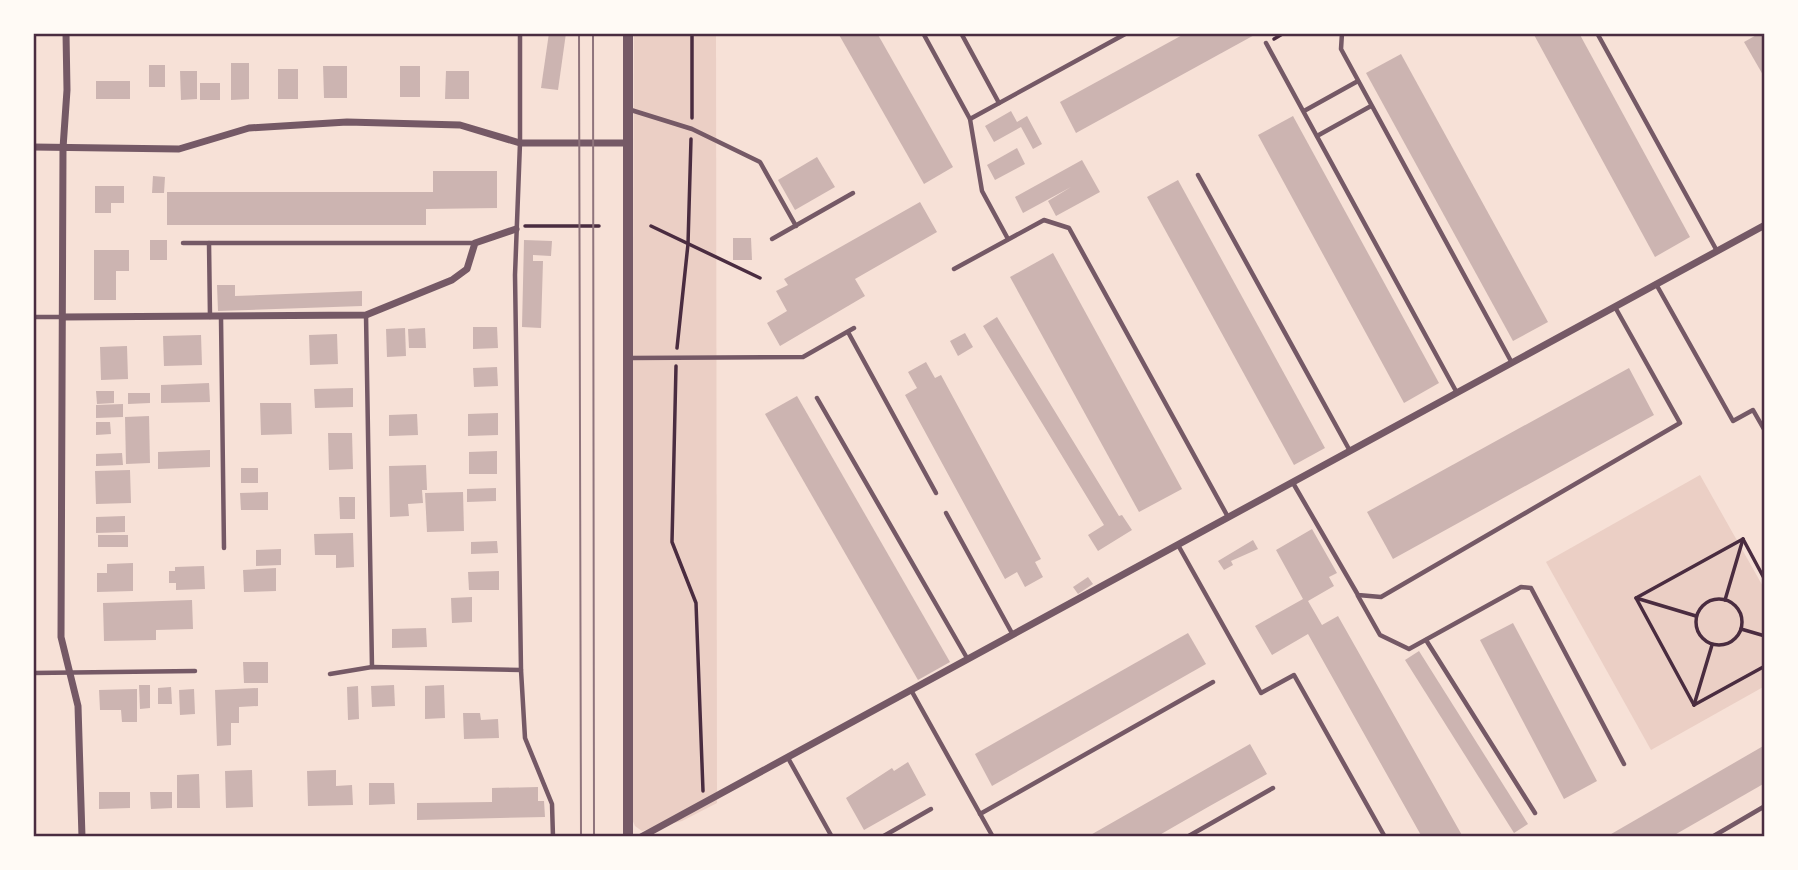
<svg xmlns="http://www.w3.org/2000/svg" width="1798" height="870" font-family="'Fira Sans',sans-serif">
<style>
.green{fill:#ebcfc5}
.building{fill:#ccb4b1}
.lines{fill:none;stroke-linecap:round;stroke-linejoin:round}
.path{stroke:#4a2c40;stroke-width:3.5}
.service{stroke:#755966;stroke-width:4.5}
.minor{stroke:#755966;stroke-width:7}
.tertiary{stroke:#755966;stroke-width:10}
.tram{stroke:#8f747c;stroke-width:2}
.neatline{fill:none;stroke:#4a2c40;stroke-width:2.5}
</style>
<rect width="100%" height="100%" fill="#f7e1d7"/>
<!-- green -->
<g class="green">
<path d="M634 33H716L717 803 682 821 642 831 635 826 631 817Z"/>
<path d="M1700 475 1765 590V686L1651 750 1546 562Z"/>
</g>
<!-- building -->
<g class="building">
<rect x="429" y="33" width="61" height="3"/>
<path d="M549 33H566L558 90 541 88Z"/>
<path d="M838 33H877L953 167 924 184Z"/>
<path d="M1186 33H1258L1076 133 1060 102Z"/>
<path d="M1533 33H1579L1690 237 1655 257Z"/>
<path d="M1760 33H1765L1763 75 1744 42Z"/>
<path d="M1401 54 1548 322 1513 341 1366 73Z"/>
<path d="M231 63H249V99L231 100Z"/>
<rect x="149" y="65" width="16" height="22"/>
<path d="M323 66H347V98H324Z"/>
<rect x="400" y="66" width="20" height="31"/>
<rect x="278" y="69" width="20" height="30"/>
<path d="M180 71H197V99L181 100Z"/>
<path d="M446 71H469V99H445Z"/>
<rect x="96" y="81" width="34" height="18"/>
<rect x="200" y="83" width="20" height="17"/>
<path d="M1011 111 1017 122 1027 116 1042 144 1033 149 1021 127 994 142 985 126Z"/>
<path d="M1293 116 1439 383 1404 403 1258 135Z"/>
<path d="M1017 148 1025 164 995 180 987 165Z"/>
<path d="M817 157 835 187 795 210 778 180Z"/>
<path d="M1082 160 1100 192 1056 216 1048 201 1071 187 1023 213 1015 197Z"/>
<path d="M433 171H497V208L426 209V225H167V192H433Z"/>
<path d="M153 176 165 177 164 193H152Z"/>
<path d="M1178 180 1325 448 1294 465 1147 197Z"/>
<path d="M95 186H124V203H111V213H95Z"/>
<path d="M920 202 937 232 855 279 865 296 780 346 767 323 787 311 776 291 788 285 784 279Z"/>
<path d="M733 238H751L752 260H733Z"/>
<rect x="150" y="240" width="17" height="20"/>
<path d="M524 240 552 241 551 256 533 255V261H543L541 328 522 327Z"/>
<path d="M94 250H129V271H116V300H94Z"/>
<path d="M1053 253 1182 489 1139 512 1010 277Z"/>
<path d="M217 285H235V296L362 291V306L218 311Z"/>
<path d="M997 317 1119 516 1122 515 1132 530 1098 551 1088 535 1104 525 983 326Z"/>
<path d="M473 327H497L498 348 473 349Z"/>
<path d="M405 328 406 356 387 357 386 329Z"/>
<path d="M425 328 426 348H409L408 329Z"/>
<path d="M965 333 973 347 958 356 950 341Z"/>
<path d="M337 334 338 364 310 365 309 335Z"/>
<path d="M201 335 202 365 164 366 163 336Z"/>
<path d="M127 346 128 379 101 380 100 347Z"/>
<path d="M926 362 935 378 941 375 1041 559 1035 562 1043 577 1025 587 1017 572 1005 579 905 395 917 388 908 372Z"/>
<path d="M497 367 498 386 474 387 473 368Z"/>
<path d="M1629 368 1654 415 1393 559 1367 512Z"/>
<path d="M209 383 210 402 161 403V385Z"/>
<path d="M353 388V407L315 408 314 389Z"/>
<path d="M96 391H114V403L97 404Z"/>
<path d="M128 393H150V403L128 404Z"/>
<path d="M797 396 950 662 918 680 765 414Z"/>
<path d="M260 403H291L292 434 261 435Z"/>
<path d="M123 404V417L96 418V405Z"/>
<path d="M498 413V435L468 436V414Z"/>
<path d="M417 414 418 435 389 436V415Z"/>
<path d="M149 416 150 463 126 464 125 417Z"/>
<path d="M96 422H110L111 434 96 435Z"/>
<path d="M328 433H352L353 469 329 470Z"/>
<path d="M210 450V467L158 469V452Z"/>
<path d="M497 451V474H469V452Z"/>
<path d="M122 453 123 465 96 466V454Z"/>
<path d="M426 465 427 490H422L423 503 408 504 409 516 390 517 389 466Z"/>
<rect x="241" y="468" width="17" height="15"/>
<path d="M130 470 131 503 96 504 95 471Z"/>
<path d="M496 488V501L467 502V489Z"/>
<path d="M268 492V510H241L240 493Z"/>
<path d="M463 492 464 531 427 532 425 493Z"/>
<path d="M339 497H355V519H340Z"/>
<path d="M125 516V532L96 533V517Z"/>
<path d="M1312 529 1337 573 1329 577 1334 586 1308 601 1322 625 1338 616 1463 837H1422L1308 634 1272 655 1255 626 1303 599 1276 550Z"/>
<path d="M353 533 354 567 336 568V555H315L314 534Z"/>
<rect x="98" y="535" width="30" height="12"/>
<path d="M1253 540 1258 549 1231 561 1233 565 1224 570 1218 561Z"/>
<path d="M497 541 498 553 471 554V542Z"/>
<path d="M281 549V565L256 566V550Z"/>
<path d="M133 563V591L97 592V573H107V564Z"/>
<path d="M204 566 205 589 176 590V583H169V571H175V567Z"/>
<path d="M276 568V591L244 592 243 570Z"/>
<path d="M499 571V590H469L468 572Z"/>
<path d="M1088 577 1093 584 1078 594 1073 587Z"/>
<path d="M472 597V622L452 623 451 598Z"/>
<path d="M192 600 193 629 156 630V640L104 641 103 603Z"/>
<path d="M1513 623 1597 781 1564 799 1480 640Z"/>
<path d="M426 628 427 647 392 648V629Z"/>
<path d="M1188 633 1206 664 992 786 975 754Z"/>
<path d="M1419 651 1528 824 1514 833 1405 660Z"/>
<path d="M243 662H268V683H244Z"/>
<path d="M139 685H150V708L140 709Z"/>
<path d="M394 685 395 706 372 707 371 686Z"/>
<path d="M444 685 445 718 425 719V686Z"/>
<path d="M358 686 359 719 348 720 347 687Z"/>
<path d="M171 687 172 704H158V688Z"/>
<path d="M258 688V706L239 707V723H231V745L217 746 215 690Z"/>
<path d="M137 689V722H122L121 710H100L99 690Z"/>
<path d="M194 689 195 714 180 715 179 690Z"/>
<path d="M463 713H480L481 720 498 719 499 738 464 739Z"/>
<path d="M1250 744 1267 774 1208 807 1156 837H1087Z"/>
<path d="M1765 745V783L1671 837H1606Z"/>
<path d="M908 762 926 795 864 830 846 798 892 768 894 771Z"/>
<path d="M252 770 253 807 226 808 225 771Z"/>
<path d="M336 770V786L352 785 353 805 308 806 307 771Z"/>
<path d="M199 774 200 808H177V775Z"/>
<path d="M369 783H394L395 804 369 805Z"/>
<path d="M538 787V801H544L545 817 417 820V803L492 802V788Z"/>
<path d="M99 792H130V808L99 809Z"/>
<path d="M150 792H172V808L151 809Z"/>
</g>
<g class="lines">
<!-- path -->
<g class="path">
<path d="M1274 39 1284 33"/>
<path d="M692 118V33"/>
<path d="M525 226H599"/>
<path d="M651 226 760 278"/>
<path d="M677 348 688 244 691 139"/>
<path d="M676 366 672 542 696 603 703 791"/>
<path d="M1743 539 1765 580"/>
<path d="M1636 598 1696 616"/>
<circle cx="1719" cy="622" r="23"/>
<path d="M1725 600 1743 539"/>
<path d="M1741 629 1765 636"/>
<path d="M1694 705 1636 598 1743 539"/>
<path d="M1694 705 1765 666"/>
<path d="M1694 705 1712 645"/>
</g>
<!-- service -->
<g class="service">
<path d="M520 33V143L515 275 521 670 525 738 552 804 553 837"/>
<path d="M923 33 970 119 1127 33"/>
<path d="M961 33 999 103"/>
<path d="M1342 33 1341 49 1512 363"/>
<path d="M1597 33 1717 251"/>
<path d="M1266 43 1457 393"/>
<path d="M631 110 692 129 760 162 796 226"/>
<path d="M1304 111 1358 81"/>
<path d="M970 119 982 191 1008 239"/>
<path d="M1317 136 1371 106"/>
<path d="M1198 175 1350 451"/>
<path d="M772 239 853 193"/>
<path d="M183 243H475"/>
<path d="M209 243 210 317"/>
<path d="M954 269 1044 220 1069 228 1228 517"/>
<path d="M1656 284 1733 421 1753 410 1765 431"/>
<path d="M366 315 372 667"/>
<path d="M33 317H62"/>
<path d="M221 318 224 548"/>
<path d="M848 332 936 493"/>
<path d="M630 358 803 357 854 328"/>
<path d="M817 398 967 658"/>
<path d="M1293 483 1358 595 1381 597 1680 423 1615 307"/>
<path d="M946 513 1013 635"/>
<path d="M1178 545 1261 693 1294 675 1385 837"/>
<path d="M1358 596 1380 635 1409 649 1521 587 1531 588 1624 764"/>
<path d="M1426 640 1535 813"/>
<path d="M33 673 195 671"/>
<path d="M330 674 372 667 521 670"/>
<path d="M911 690 993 837"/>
<path d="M788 758 832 837"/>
<path d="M980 814 1213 682"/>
<path d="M882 837 931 809"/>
<path d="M1187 837 1273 788"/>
<path d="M1712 837 1765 806"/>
</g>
<!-- minor -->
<g class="minor">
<path d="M66 33 67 90 63 148 61 637 78 706 82 837"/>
<path d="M33 147 179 149 249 128 347 122 460 125 520 143H629"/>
<path d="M62 317 366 315 452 280 467 269 475 243 516 229"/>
<path d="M641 837 1765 225"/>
</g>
<!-- tertiary -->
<path class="tertiary" d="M628 837V33"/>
<!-- tram -->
<g class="tram">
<path d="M579 33 581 837"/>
<path d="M593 33 594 837"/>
</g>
</g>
<!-- border -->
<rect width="1798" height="870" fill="none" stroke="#fffaf5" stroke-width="70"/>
<rect x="35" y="35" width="1728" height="800" class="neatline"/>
</svg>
